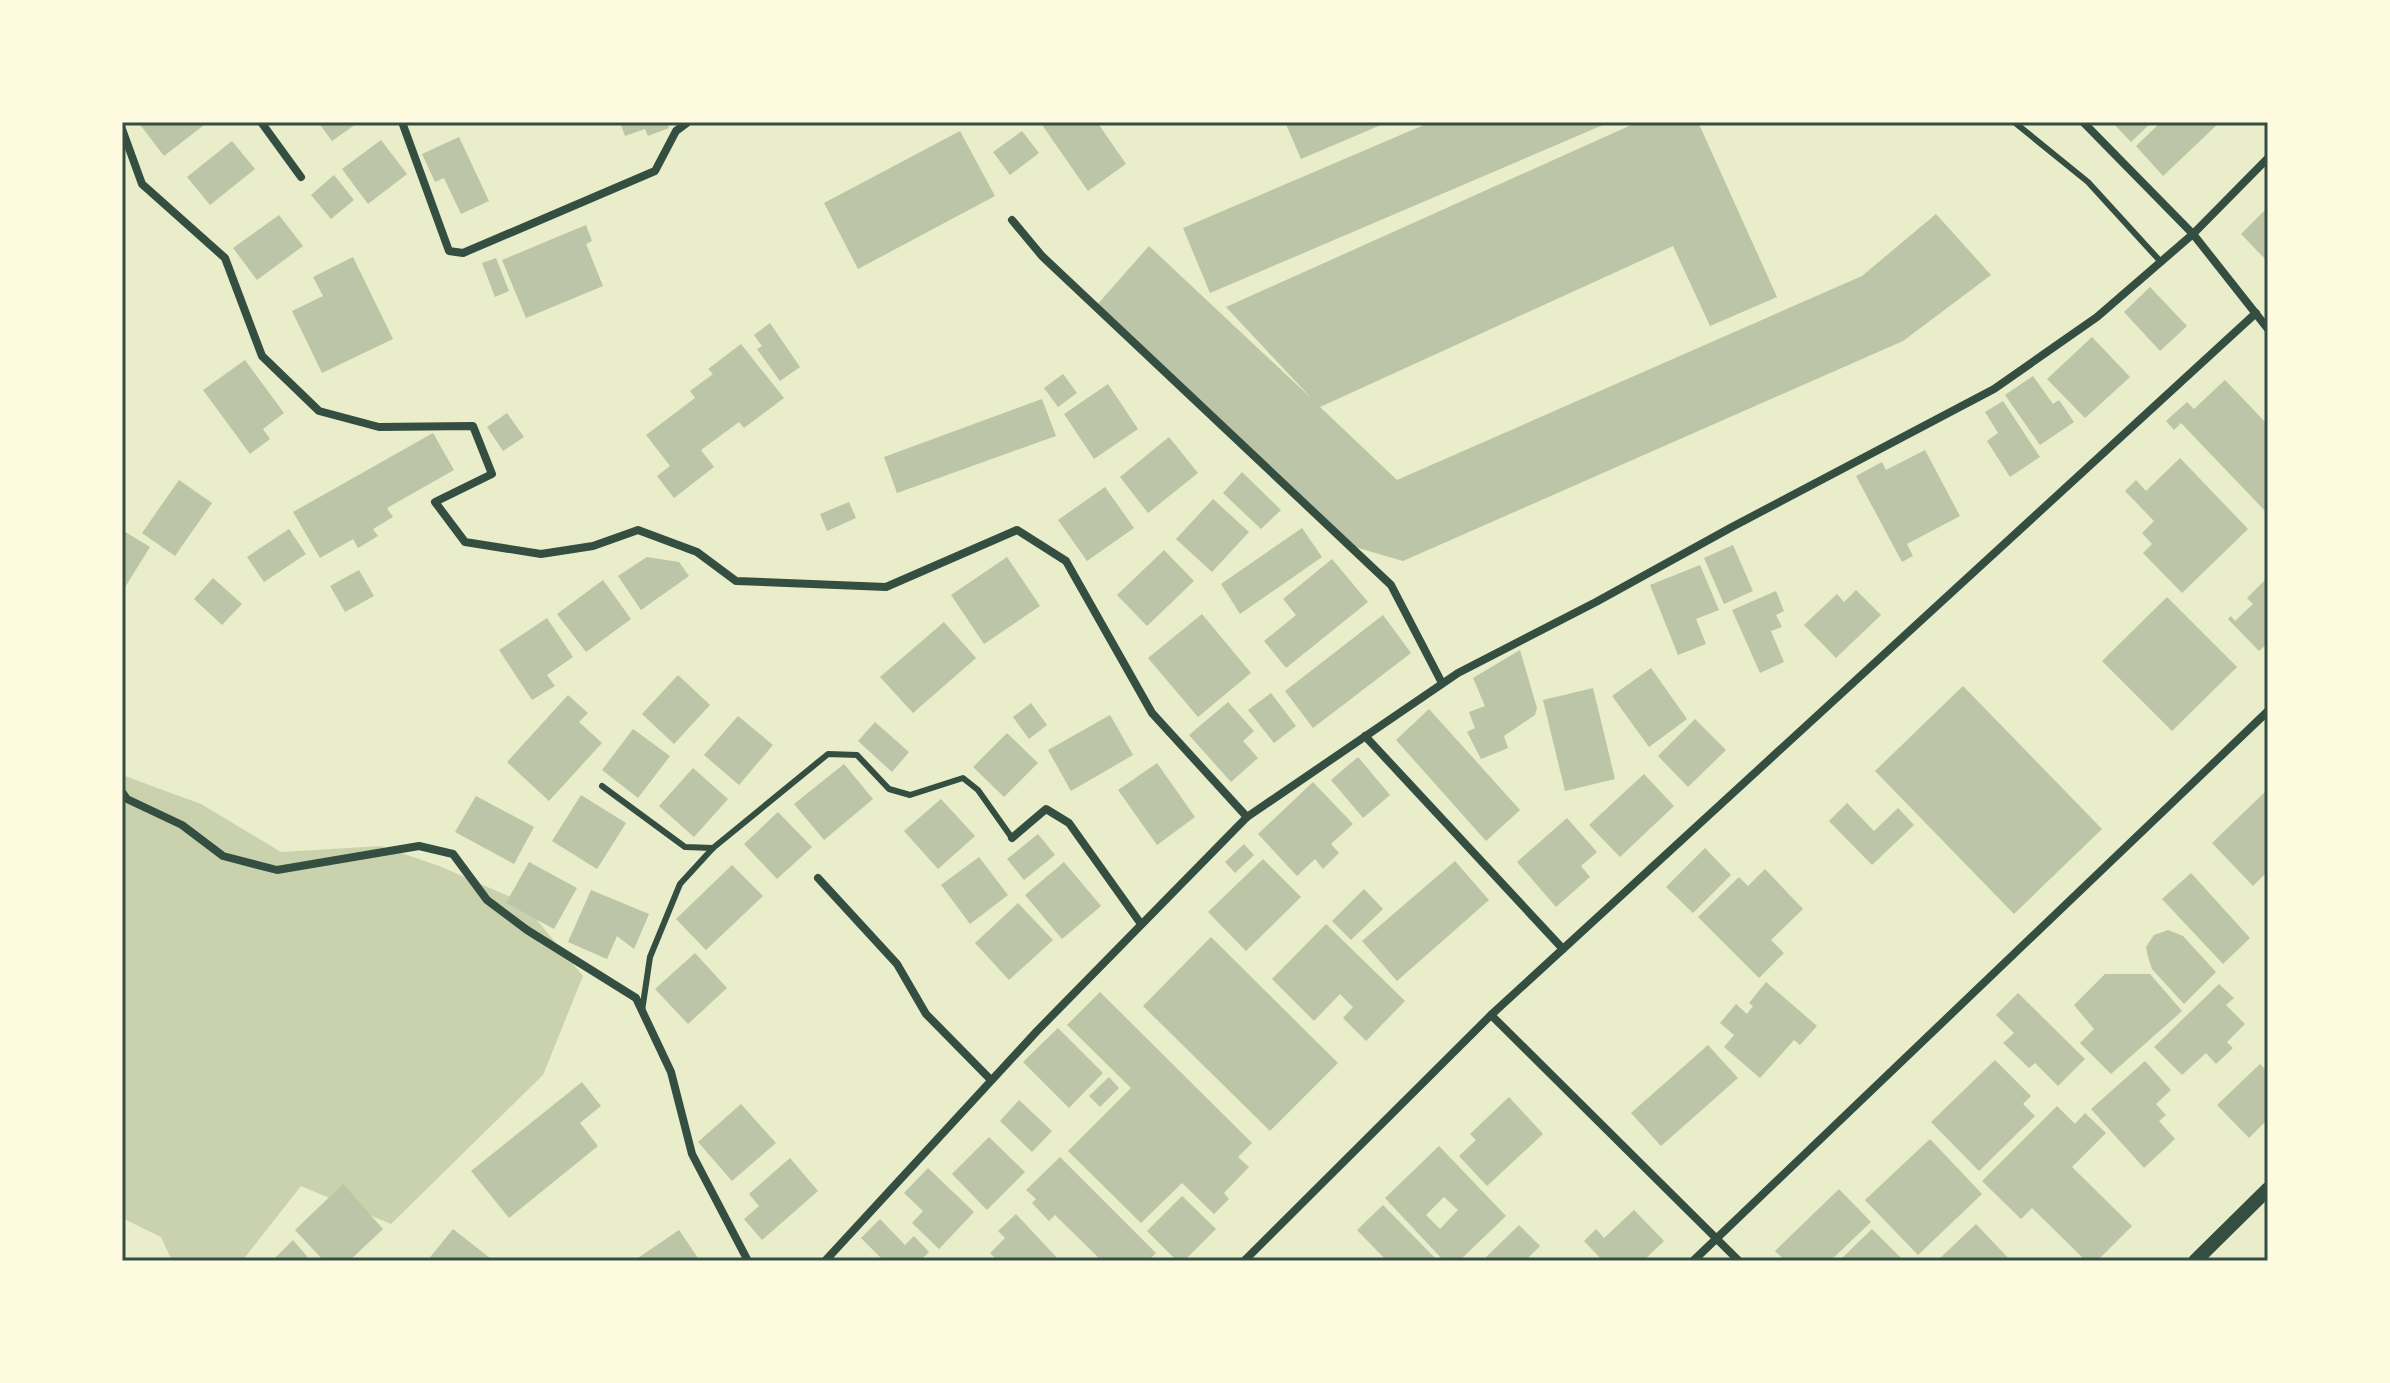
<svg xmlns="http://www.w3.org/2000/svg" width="2390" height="1383" font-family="'Nunito Sans',sans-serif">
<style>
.green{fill:#cad2ad}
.building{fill:#bcc5a7;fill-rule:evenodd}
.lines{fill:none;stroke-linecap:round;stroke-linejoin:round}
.service{stroke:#344e41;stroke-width:6}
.minor{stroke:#344e41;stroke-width:8}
.tertiary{stroke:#344e41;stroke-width:14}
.neatline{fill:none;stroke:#344e41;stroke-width:3}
</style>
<rect width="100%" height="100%" fill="#e9edc9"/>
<!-- green -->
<path class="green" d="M122 775 201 804 281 852 381 846 439 866 522 902 583 976 543 1075 391 1224 301 1186 242 1261H172L161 1237 122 1218Z"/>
<!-- building -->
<g class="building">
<path d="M138 122H208L164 156Z"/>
<path d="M318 122H359L332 141Z"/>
<path d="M620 122H666L669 128 648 136 645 129 625 136Z"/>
<path d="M1040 122H1097L1126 164 1088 191Z"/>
<path d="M1285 122H1388L1301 159Z"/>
<path d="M1431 122H1610L1210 293 1183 228Z"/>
<path d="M1638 122H1698L1777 297 1710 326 1673 246 1320 407 1397 480 1862 276 1936 214 1991 275 1903 341 1403 561 1355 547 1096 306 1149 246 1312 399 1226 307Z"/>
<path d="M2112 122H2152L2131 142Z"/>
<path d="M2161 122H2220L2163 176 2136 146Z"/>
<path d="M960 131 995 196 858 269 824 203Z"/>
<path d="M1022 131 1039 153 1010 175 993 152Z"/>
<path d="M459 137 489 201 461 214 444 178 435 182 422 154Z"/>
<path d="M381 140 407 174 368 204 342 169Z"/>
<path d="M232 141 255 169 210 205 187 177Z"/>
<path d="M334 175 354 200 331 219 311 195Z"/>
<path d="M2268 207V262L2241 234Z"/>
<path d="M279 215 303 246 257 280 233 248Z"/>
<path d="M586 225 592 241 586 244 603 286 526 318 502 260Z"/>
<path d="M353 257 393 339 322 373 292 311 323 296 313 277Z"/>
<path d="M496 258 509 291 495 297 482 263Z"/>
<path d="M2150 287 2187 326 2160 351 2124 312Z"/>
<path d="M770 323 800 367 780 381 757 349 762 346 754 335Z"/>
<path d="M2092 337 2130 377 2085 418 2047 379Z"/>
<path d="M741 344 784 398 744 428 739 422 701 450 714 467 674 498 657 476 670 466 646 435 695 398 690 391 713 374 708 369Z"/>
<path d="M245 360 284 413 263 429 270 439 250 454 203 390Z"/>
<path d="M1063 374 1077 393 1058 407 1044 388Z"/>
<path d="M2033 376 2053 404 2059 400 2074 422 2040 445 2005 395Z"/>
<path d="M2225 380 2268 425V514L2181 423 2174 430 2166 421 2187 402 2194 409Z"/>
<path d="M1108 384 1138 429 1094 459 1064 414Z"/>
<path d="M1042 399 1056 436 897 493 884 457Z"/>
<path d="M2003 401 2040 457 2010 477 1987 441 1998 433 1985 412Z"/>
<path d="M507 413 524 437 503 451 487 427Z"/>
<path d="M433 433 454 470 387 508 393 517 373 529 378 536 358 548 353 539 320 558 293 512Z"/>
<path d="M1169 437 1198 473 1148 513 1120 477Z"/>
<path d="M1925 450 1960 516 1907 544 1913 556 1902 562 1856 476 1882 462 1886 470Z"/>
<path d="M2180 458 2248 529 2182 593 2143 553 2152 544 2142 533 2154 521 2125 491 2136 480 2146 491Z"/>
<path d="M1242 472 1281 510 1261 529 1223 493Z"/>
<path d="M179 480 212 503 175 556 142 533Z"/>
<path d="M1105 487 1134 528 1087 561 1058 520Z"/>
<path d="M1213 499 1249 532 1212 572 1176 539Z"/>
<path d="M849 502 856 518 827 531 820 514Z"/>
<path d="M1302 528 1322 557 1240 614 1221 584Z"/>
<path d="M289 529 306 554 264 582 247 557Z"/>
<path d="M122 530 150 547 122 592Z"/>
<path d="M1733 545 1753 591 1724 604 1704 558Z"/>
<path d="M1164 550 1194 581 1147 626 1117 595Z"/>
<path d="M647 557 679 562 689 576 641 610 618 576Z"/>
<path d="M1007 557 1040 606 984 644 951 595Z"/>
<path d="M1332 559 1368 602 1286 668 1264 641 1296 615 1283 599Z"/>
<path d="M1700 565 1719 610 1696 619 1706 644 1678 655 1650 585Z"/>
<path d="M359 570 374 596 345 612 330 586Z"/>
<path d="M213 578 242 604 222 625 194 599Z"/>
<path d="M2266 579 2268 643 2259 651 2228 619 2231 616 2235 621 2253 604 2247 598Z"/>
<path d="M603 580 631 619 586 652 557 614Z"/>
<path d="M1856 590 1881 615 1836 658 1804 625 1837 594 1844 602Z"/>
<path d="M1776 591 1784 611 1776 615 1782 627 1771 631 1784 662 1760 673 1732 610Z"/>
<path d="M2167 597 2237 667 2172 731 2102 661Z"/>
<path d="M1202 614 1251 673 1198 717 1148 658Z"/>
<path d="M1383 615 1411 653 1313 728 1285 691Z"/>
<path d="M547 618 573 657 547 675 555 686 532 700 499 650Z"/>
<path d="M944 622 976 658 913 713 880 677Z"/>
<path d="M1520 650 1537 708 1535 715 1504 736 1508 748 1481 759 1467 732 1475 728 1469 712 1485 706 1473 678Z"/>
<path d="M1651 668 1687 719 1649 747 1612 696Z"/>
<path d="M678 675 710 705 674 744 642 714Z"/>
<path d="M1963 686 2102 829 2014 914 1875 771Z"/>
<path d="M1593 688 1615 779 1565 791 1543 700Z"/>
<path d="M1271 693 1296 726 1274 743 1248 710Z"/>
<path d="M568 695 588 713 579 722 602 743 549 801 507 762Z"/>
<path d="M1228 702 1254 731 1243 741 1258 758 1231 782 1189 735Z"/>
<path d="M1031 703 1047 725 1029 739 1013 717Z"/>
<path d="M1429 709 1520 810 1486 841 1396 740Z"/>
<path d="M1110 715 1133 755 1071 791 1048 750Z"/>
<path d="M738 716 773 745 739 785 704 755Z"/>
<path d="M1695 719 1726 750 1688 787 1658 756Z"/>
<path d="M875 722 909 752 892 772 858 741Z"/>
<path d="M633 729 670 756 638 798 602 770Z"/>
<path d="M1007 733 1038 763 1004 797 973 767Z"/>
<path d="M1358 757 1390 795 1363 818 1331 780Z"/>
<path d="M1157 763 1195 817 1157 845 1118 790Z"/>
<path d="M844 764 873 799 824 840 794 804Z"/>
<path d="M693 768 728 799 694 837 659 806Z"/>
<path d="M1644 774 1674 806 1620 857 1589 825Z"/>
<path d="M1313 782 1353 824 1331 844 1339 853 1323 869 1315 859 1297 876 1258 834Z"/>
<path d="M2268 789V871L2253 886 2212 843Z"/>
<path d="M581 795 626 823 597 869 552 841Z"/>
<path d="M476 796 534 827 514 864 455 832Z"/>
<path d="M941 799 975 836 938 869 904 831Z"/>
<path d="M1847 803 1874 831 1898 808 1914 825 1872 865 1829 821Z"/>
<path d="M778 812 812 847 777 879 744 844Z"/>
<path d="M1567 818 1597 852 1581 866 1590 877 1556 907 1517 862Z"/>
<path d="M1038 834 1055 855 1024 880 1007 859Z"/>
<path d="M1244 844 1254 855 1235 873 1225 862Z"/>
<path d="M1705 848 1731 875 1693 913 1666 887Z"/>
<path d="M979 857 1008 895 970 924 941 885Z"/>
<path d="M1263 859 1301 897 1246 951 1208 912Z"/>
<path d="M1455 861 1489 900 1397 981 1362 941Z"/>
<path d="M529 862 577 888 554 929 506 903Z"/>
<path d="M1064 862 1101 906 1062 939 1025 895Z"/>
<path d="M732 865 763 896 706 950 676 919Z"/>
<path d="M1765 869 1803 909 1771 940 1784 953 1759 978 1698 917 1739 877 1748 886Z"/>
<path d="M2191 873 2250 938 2223 964 2162 899Z"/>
<path d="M1364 889 1383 909 1351 940 1332 921Z"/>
<path d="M591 890 649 914 634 949 617 936 607 959 568 942Z"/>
<path d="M1018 903 1053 940 1009 980 975 943Z"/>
<path d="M1326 924 1405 1001 1366 1041 1343 1018 1353 1007 1340 994 1314 1021 1272 979Z"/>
<path d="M2168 930 2183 936 2216 972 2184 1004 2152 969 2148 957 2146 947 2154 935Z"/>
<path d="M1211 937 1338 1063 1270 1131 1143 1006Z"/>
<path d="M695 953 727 988 688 1024 655 989Z"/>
<path d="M2105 974H2150L2182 1011 2111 1074 2080 1043 2094 1029 2074 1005Z"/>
<path d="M1766 982 1817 1026 1800 1045 1794 1040 1760 1078 1724 1047 1734 1035 1720 1023 1736 1004 1747 1014 1753 1006 1749 1003Z"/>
<path d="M2219 984 2234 998 2226 1005 2245 1024 2227 1042 2233 1048 2216 1064 2206 1053 2182 1075 2154 1047Z"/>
<path d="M1100 992 1252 1143 1238 1157 1249 1167 1224 1193 1229 1199 1214 1214 1182 1183 1141 1223 1068 1151 1131 1088 1067 1025Z"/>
<path d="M2018 993 2085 1059 2058 1086 2035 1063 2029 1068 2003 1043 2014 1033 1996 1015Z"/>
<path d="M1058 1028 1103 1073 1069 1108 1023 1062Z"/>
<path d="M1708 1045 1738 1078 1661 1146 1631 1113Z"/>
<path d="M1995 1060 2031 1096 2023 1104 2035 1116 1979 1171 1931 1122Z"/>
<path d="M2145 1061 2171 1090 2156 1104 2166 1115 2159 1121 2175 1139 2144 1168 2091 1109Z"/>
<path d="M2260 1064 2268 1072V1119L2249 1138 2217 1105Z"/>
<path d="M1109 1077 1119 1088 1100 1107 1089 1096Z"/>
<path d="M582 1082 601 1106 580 1123 598 1146 509 1218 471 1171Z"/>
<path d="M1509 1097 1543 1134 1487 1186 1459 1156 1476 1140 1470 1134Z"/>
<path d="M1019 1100 1052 1131 1032 1152 1000 1121Z"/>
<path d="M741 1104 776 1143 732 1181 698 1142Z"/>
<path d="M2057 1106 2075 1124 2085 1113 2106 1133 2072 1167 2132 1226 2097 1261H2086L2032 1208 2021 1219 1982 1181Z"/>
<path d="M989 1137 1025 1172 987 1210 952 1174Z"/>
<path d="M1930 1139 1982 1194 1918 1255 1865 1200Z"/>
<path d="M1439 1146 1506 1216 1459 1261H1444L1385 1198ZM1444 1197 1458 1210 1440 1229 1426 1215Z"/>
<path d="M1060 1157 1156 1253 1148 1261H1102L1055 1215 1049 1221 1032 1203 1036 1199 1026 1190Z"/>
<path d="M790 1158 818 1191 762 1240 744 1219 759 1206 749 1194Z"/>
<path d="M928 1168 974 1212 939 1249 912 1223 923 1211 904 1193Z"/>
<path d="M343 1184 383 1229 349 1261H324L295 1230Z"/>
<path d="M1839 1189 1871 1222 1830 1261H1785L1775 1251Z"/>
<path d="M1182 1196 1216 1229 1184 1261H1177L1147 1231Z"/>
<path d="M1383 1205 1435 1258 1432 1261H1387L1357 1230Z"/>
<path d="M1634 1210 1664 1241 1643 1261H1603L1584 1241 1596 1229 1604 1238Z"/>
<path d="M1016 1214 1060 1261H998L990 1253 1005 1238 998 1231Z"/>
<path d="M880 1219 905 1245 914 1236 929 1252 920 1261H884L861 1238Z"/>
<path d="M1976 1224 2011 1261H1937Z"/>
<path d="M1519 1225 1540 1246 1525 1261H1482Z"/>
<path d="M453 1229 490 1258 488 1261H427Z"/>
<path d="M1872 1229 1904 1261H1839Z"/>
<path d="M679 1230 698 1258 694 1261H640L638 1258Z"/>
<path d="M293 1240 311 1261H272Z"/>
</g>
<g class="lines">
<!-- service -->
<g class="service">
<path d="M2014 122 2088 182 2161 262"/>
<path d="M602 786 685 847 713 848"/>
<path d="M642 1011 650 957 680 884 713 848 828 754 857 755 889 789 910 795 963 778 978 790 1012 838"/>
</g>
<!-- minor -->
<g class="minor">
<path d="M261 122 301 177"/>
<path d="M402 122 449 251 463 253 655 171 676 131 688 122"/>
<path d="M2083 122 2193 234 2268 329"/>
<path d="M122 129 142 184 225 258 262 356 319 411 379 427 473 426 492 474 435 502 465 542 541 554 593 546 638 530 697 552 736 581 886 587 1017 530 1066 561 1152 713 1247 817"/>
<path d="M1012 220 1042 256 1391 585 1442 683"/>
<path d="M1365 736 1563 949"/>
<path d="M122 792 127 799 182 825 223 856 277 870 419 846 453 854 487 900 527 930 636 998 671 1072 692 1154 748 1261"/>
<path d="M1012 838 1046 809 1069 823 1141 924"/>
<path d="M818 878 897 964 926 1014 991 1080"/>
<path d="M1491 1015 1739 1261"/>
<path d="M825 1261 1037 1031 1247 817 1458 673 1596 602 1732 527 1994 389 2097 317 2193 234 2268 158"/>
<path d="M1244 1261 1491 1015 2256 313"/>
<path d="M1693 1261 2268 711"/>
</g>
<!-- tertiary -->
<path class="tertiary" d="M2195 1261 2268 1189"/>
</g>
<!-- border -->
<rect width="2390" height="1383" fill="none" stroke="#fefae0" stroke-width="248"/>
<rect x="124" y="124" width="2142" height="1135" class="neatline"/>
</svg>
